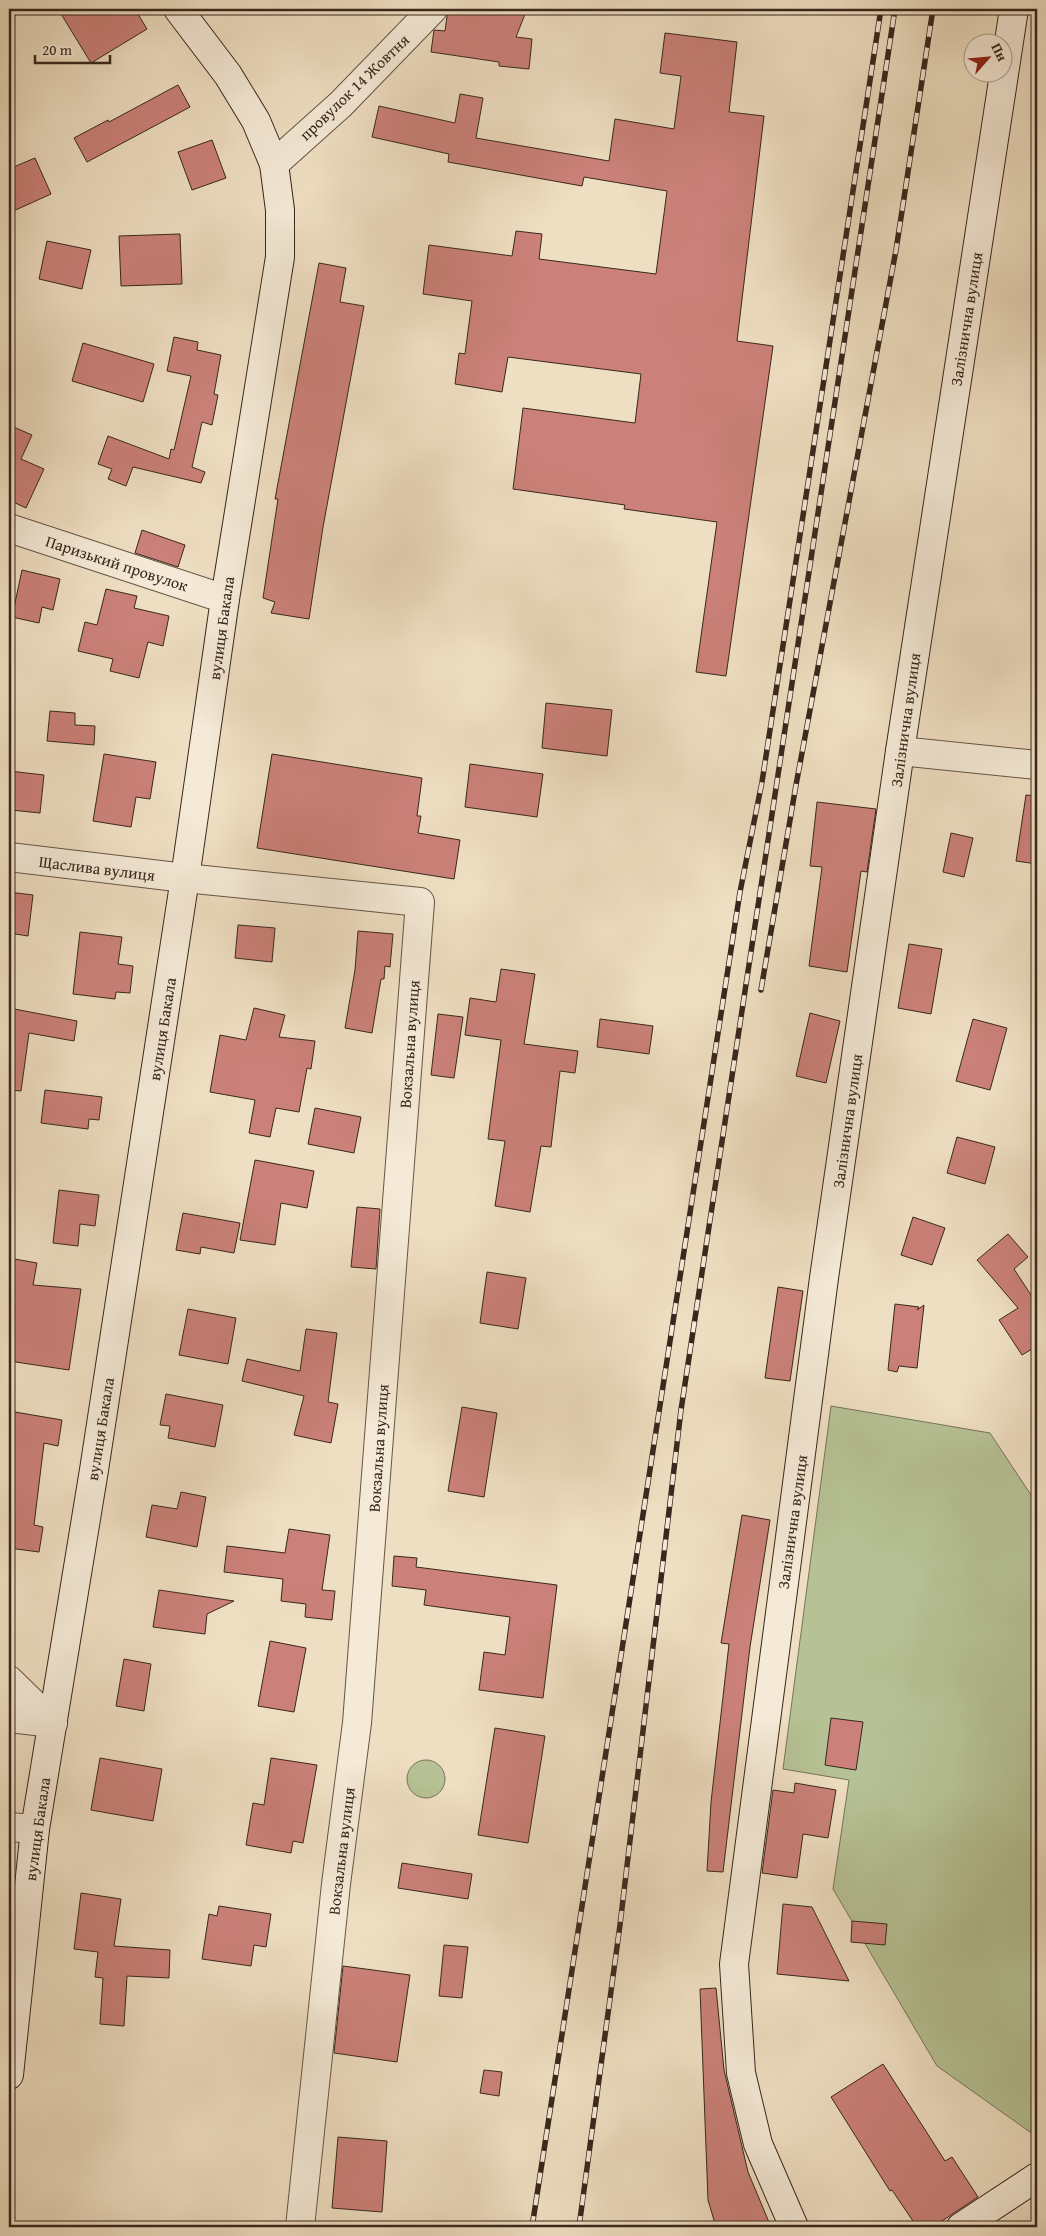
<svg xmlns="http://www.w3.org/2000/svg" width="1046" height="2236" font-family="'Gentium Book Plus',serif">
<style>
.green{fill:#b6c295;stroke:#777459}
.building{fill:#cb8179;stroke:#38271d}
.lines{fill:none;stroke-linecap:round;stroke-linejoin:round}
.street-casing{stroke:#665546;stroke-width:30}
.secondary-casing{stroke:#38271d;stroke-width:30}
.street{stroke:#f5ead7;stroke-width:28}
.secondary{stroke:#f5ead7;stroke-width:28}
.rail-casing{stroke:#38271d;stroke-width:5.5}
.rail{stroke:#f5ead7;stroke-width:4;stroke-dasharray:11;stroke-linecap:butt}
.labels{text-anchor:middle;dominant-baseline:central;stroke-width:4;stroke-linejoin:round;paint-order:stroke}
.street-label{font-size:16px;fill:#38271d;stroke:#f5ead7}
</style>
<rect width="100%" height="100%" fill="#efdfc2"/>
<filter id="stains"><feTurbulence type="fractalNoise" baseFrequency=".004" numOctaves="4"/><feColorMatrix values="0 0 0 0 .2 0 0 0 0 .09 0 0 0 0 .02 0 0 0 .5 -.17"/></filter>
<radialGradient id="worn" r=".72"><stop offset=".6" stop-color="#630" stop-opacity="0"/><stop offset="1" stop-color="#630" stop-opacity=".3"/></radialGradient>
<!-- green -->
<g class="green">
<path d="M831 1406 990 1433 1037 1504V2137L937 2066 833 1889 849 1780 783 1769Z"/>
<circle cx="426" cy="1779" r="19"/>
</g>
<!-- building -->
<g class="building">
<path d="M58 9H135L147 29 91 63Z"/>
<path d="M448 9H527L516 37 532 39 529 69 499 66V62L431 52 434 30 445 31Z"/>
<path d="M665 33 737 42 729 112 764 116 737 341 773 346 726 676 696 672 717 522 624 509 625 505 513 489 523 408 635 423 641 374 508 357 502 392 455 384 459 353 465 354 472 301 423 294 429 245 512 256 516 231 542 234 539 259 656 274 667 191 584 177 582 186 448 162 449 154 372 137 379 106 455 123 460 94 483 98 476 138 609 161 615 119 674 129 681 76 660 73Z"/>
<path d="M178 85 190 107 87 162 74 138 108 120 109 122Z"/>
<path d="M212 140 226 178 192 190 178 152Z"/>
<path d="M35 158 51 194 9 213V169Z"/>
<path d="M180 234 182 284 121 286 119 236Z"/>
<path d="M47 241 91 250 82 289 39 279Z"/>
<path d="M319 263 346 268 340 302 364 306 323 527 309 619 271 613 275 602 263 598 278 499H275Z"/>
<path d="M174 337 198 342 197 350 221 355 214 394 218 395 212 425 202 422 192 467 205 472 201 483 133 467 126 486 108 479 112 469 98 464 108 436 169 459 171 449 174 450 191 376 167 371Z"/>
<path d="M83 343 154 364 143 402 72 381Z"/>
<path d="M9 425 32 435 21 459 44 469 26 508 9 500Z"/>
<path d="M142 530 185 545 178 567 135 553Z"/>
<path d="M22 570 60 579 53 610 42 607 39 623 12 617Z"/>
<path d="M106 589 137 596 134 608 169 616 163 646 148 642 139 678 110 671 113 659 78 651 85 622 97 625Z"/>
<path d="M546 703 612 710 607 756 542 748Z"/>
<path d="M50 711 75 713V725L95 726 94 745 47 741Z"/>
<path d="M104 754 156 762 150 799 136 797 131 827 93 821Z"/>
<path d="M272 754 422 778 417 816H421L418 833 460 840 454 879 257 848Z"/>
<path d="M470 764 543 774 537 817 465 807Z"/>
<path d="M9 771 44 775 40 813 11 810V804H9Z"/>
<path d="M1026 795 1037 796V864L1016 861Z"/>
<path d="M817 802 876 809 867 872 861 871 847 972 809 966 822 867 810 866Z"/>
<path d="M951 833 973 838 964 877 943 872Z"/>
<path d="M9 892 33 895 28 936 9 933Z"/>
<path d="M238 925 275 928 272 962 235 958Z"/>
<path d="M358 931 393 934 390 967 385 966 384 979H381L372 1033 345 1028 355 970Z"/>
<path d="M80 932 122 937 118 964 133 966 130 993 116 992 115 999 73 994Z"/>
<path d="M909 944 942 949 931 1014 898 1008Z"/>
<path d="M501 969 535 974 524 1044 578 1051 575 1073 560 1071 551 1147 541 1146 530 1212 495 1206 505 1141 488 1139 501 1040 465 1035 470 998 496 1002Z"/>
<path d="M9 1008 77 1021 74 1041 29 1033 21 1091 9 1090Z"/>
<path d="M254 1008 285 1015 279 1037 315 1041 311 1069 307 1068 299 1112 276 1108 270 1137 249 1133 255 1100 210 1092 220 1035 246 1040Z"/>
<path d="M810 1013 840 1021 826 1083 796 1076Z"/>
<path d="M438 1014 463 1017 454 1078 431 1075Z"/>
<path d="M600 1019 653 1026 649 1054 597 1047Z"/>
<path d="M973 1019 1007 1028 990 1090 956 1081Z"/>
<path d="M45 1090 102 1097 99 1120 89 1119 88 1129 41 1123Z"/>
<path d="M315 1108 361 1117 354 1153 308 1144Z"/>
<path d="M957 1137 995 1147 985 1184 947 1173Z"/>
<path d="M255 1160 314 1171 307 1208 281 1203 275 1245 240 1240Z"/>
<path d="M59 1190 99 1195 95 1226 80 1224 78 1246 53 1243Z"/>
<path d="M357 1207 380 1209 376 1269 351 1267Z"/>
<path d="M183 1213 240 1223 234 1253 201 1247 200 1254 176 1250Z"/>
<path d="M913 1217 945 1228 932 1265 901 1255Z"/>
<path d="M1008 1234 1028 1257 1014 1269 1033 1298 1037 1295V1346L1022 1355 999 1320 1018 1308 977 1260Z"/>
<path d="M9 1258 37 1263 33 1285 81 1289 69 1370 9 1361Z"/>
<path d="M487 1272 526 1278 518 1329 480 1323Z"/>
<path d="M778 1287 803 1291 790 1381 765 1378Z"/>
<path d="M895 1304 919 1307 917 1310 924 1305 917 1368 899 1366 897 1372 888 1370Z"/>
<path d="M188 1309 236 1318 228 1364 179 1355Z"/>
<path d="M306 1329 337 1333 328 1402 338 1404 331 1443 294 1435 304 1396 242 1381 247 1359 300 1371Z"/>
<path d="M166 1394 223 1405 215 1447 168 1438 170 1426 160 1425Z"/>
<path d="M462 1407 497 1413 484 1497 448 1491Z"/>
<path d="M9 1411 62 1420 58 1446 44 1443 34 1525 43 1527 39 1552 9 1548Z"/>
<path d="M181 1492 206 1497 197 1547 146 1537 152 1505 177 1509Z"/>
<path d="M742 1515 770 1520 750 1647 723 1872 707 1871 711 1802 729 1644 721 1643Z"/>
<path d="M289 1529 330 1535 322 1590 335 1591 332 1620 305 1617 306 1604 281 1601 283 1579 224 1572 227 1546 285 1553Z"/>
<path d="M394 1556 417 1558 416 1567 557 1585 543 1698 479 1690 484 1652 505 1655 510 1617 424 1605 426 1590 392 1586Z"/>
<path d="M159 1590 234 1601 207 1614 205 1634 153 1627Z"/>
<path d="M270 1641 306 1648 294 1712 258 1706Z"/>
<path d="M124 1659 151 1664 144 1711 116 1706Z"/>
<path d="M831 1718 863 1722 856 1770 825 1765Z"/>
<path d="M495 1728 545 1736 528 1843 478 1835Z"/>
<path d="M100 1758 162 1769 153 1821 91 1810Z"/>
<path d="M271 1758 317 1765 303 1843 293 1841 291 1853 246 1845 253 1803 264 1805Z"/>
<path d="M795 1783 836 1790 828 1838 803 1834 797 1878 762 1873 773 1790 794 1793Z"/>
<path d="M402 1863 472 1874 468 1899 398 1888Z"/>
<path d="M81 1893 121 1899 114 1946 170 1950 169 1978 127 1976 124 2026 100 2024 103 1978 95 1977 98 1952 74 1949Z"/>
<path d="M783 1904 812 1907 849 1981 777 1974Z"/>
<path d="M219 1906 271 1914 266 1947 254 1945 251 1966 202 1959 209 1914 217 1916Z"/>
<path d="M852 1921 887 1924 885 1945 851 1942Z"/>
<path d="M444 1945 468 1947 462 1998 439 1996Z"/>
<path d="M343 1966 410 1975 397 2062 334 2053Z"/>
<path d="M716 1988 724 2070 748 2172 771 2227H716L708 2200 700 1989Z"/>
<path d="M883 2064 945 2161 952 2157 978 2197 933 2227H917L892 2190 890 2191 831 2097Z"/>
<path d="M484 2070 502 2072 499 2096 480 2093Z"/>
<path d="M338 2137 387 2141 382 2212 332 2208Z"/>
</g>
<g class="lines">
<!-- street casing -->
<g class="street-casing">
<g id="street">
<path d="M274 164 341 104 433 9"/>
<path d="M9 528 225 599"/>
<path d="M900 751 1037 765"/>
<path d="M9 857 185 878 420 902 357 1723 336 1884 300 2227"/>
<path d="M9 1680 53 1723"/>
<path d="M9 1718 53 1723"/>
<path d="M9 1827 35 1829"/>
</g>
</g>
<!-- secondary casing -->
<g class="secondary-casing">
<g id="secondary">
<path d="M9 2075 35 1829 94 1470 185 878 225 599 280 257V210L274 164 256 121 228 75 178 9"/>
<path d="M794 2227 758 2144 741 2073 734 1964 824 1278 900 751 1014 9"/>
<path d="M961 2227 1037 2177"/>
</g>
</g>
<!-- street -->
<use href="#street" class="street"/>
<!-- secondary -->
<use href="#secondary" class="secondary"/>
<!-- rail casing -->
<g class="rail-casing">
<g id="rail">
<path d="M761 990 796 785 896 250 933 9"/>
<path d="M532 2227 740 892 762 782 881 9"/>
<path d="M579 2227 620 1925 681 1410 895 9"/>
</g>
</g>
<!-- rail -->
<use href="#rail" class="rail"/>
</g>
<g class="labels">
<!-- street labels -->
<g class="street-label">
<text transform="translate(354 87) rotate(-44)">провулок 14 Жовтня</text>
<text transform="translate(966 319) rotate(-81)">Залізнична вулиця</text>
<text transform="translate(117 563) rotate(18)">Паризький провулок</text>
<text transform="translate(221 628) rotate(-82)">вулиця Бакала</text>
<text transform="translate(905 720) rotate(-82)">Залізнична вулиця</text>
<text transform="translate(97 868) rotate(7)">Щаслива вулиця</text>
<text transform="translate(162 1029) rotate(-81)">вулиця Бакала</text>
<text transform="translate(409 1044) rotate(-86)">Вокзальна вулиця</text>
<text transform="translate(847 1121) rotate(-82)">Залізнична вулиця</text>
<text transform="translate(100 1429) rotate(-81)">вулиця Бакала</text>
<text transform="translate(378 1448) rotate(-86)">Вокзальна вулиця</text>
<text transform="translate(792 1522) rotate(-82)">Залізнична вулиця</text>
<text transform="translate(37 1829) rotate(-82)">вулиця Бакала</text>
<text transform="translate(341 1851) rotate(-83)">Вокзальна вулиця</text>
</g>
</g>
<!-- margin -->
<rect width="1046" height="2236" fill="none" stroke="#efdfc2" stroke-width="30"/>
<rect x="10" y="10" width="1026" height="2216" fill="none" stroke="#38271d" stroke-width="2.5"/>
<rect x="15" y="15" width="1016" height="2206" fill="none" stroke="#38271d"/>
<!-- north arrow -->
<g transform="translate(988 58) rotate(63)"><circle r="24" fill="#f5ead7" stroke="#a99c8d"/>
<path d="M0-4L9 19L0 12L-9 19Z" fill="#8f2418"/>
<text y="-8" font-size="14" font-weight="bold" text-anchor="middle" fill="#38271d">Пн</text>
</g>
<!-- scale -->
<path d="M35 55v8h75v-8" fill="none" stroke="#38271d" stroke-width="2.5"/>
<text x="42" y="55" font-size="15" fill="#38271d" stroke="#f5ead7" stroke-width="4" paint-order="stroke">20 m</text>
<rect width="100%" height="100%" filter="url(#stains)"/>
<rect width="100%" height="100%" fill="url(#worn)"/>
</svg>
